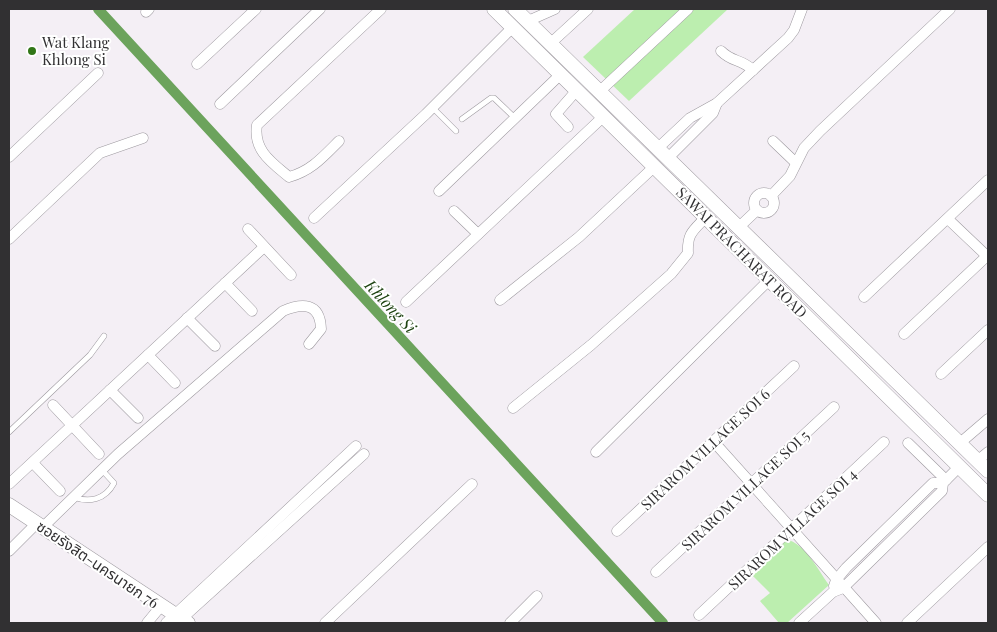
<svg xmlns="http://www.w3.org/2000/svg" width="997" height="632" font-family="'Playfair Display','Noto Sans Thai',serif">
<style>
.green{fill:#bceeaf}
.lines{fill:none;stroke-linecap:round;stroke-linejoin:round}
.canal{stroke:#6ca35c;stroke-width:10}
.lane-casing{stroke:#9d999f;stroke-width:6}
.street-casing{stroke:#9d999f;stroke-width:11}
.secondary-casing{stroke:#9d999f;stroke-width:15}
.lane{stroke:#fff;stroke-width:5}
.street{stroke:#fff;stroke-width:10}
.secondary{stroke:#fff;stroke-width:14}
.poi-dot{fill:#317617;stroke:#fff;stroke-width:2}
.labels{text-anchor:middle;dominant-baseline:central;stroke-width:4;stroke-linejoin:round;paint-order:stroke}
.poi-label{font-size:15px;fill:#313032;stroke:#fff;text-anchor:start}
.street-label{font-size:15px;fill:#313032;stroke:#fff}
.water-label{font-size:16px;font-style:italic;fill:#1e4311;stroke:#fff}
</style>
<rect width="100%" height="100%" fill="#f4eff5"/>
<!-- green -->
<g class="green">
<path d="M635 9H728L629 101 583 57Z"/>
<path d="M781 539C804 539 817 569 829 585L787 623H779L760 601 770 593 749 572Z"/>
</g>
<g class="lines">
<!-- canal -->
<path class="canal" d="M98 9 663 623"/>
<!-- lane casing -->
<g class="lane-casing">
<g id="lane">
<path d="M432 107 456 131"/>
<path d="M462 119 491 98H494L515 118"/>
<path d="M9 432 90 355 104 336"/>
<path d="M73 497C89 503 105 500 114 483L102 470"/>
</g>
</g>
<!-- street casing -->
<g class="street-casing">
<g id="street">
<path d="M146 12 149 9"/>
<path d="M528 21 555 9"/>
<path d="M551 43 588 9"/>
<path d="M721 51C733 63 740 58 753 70"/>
<path d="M197 64 256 9"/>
<path d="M600 91 688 9"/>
<path d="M220 104 320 9"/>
<path d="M568 127 556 114 577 90"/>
<path d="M339 141C323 157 311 171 289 177 271 162 253 150 257 125L381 9"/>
<path d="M773 141 795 162"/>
<path d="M658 148 690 118 717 103 788 38 794 30 802 9"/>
<path d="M9 157 98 73"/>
<path d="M668 158 713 113 717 103"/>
<path d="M439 191 561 74"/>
<circle cx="764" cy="203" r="10"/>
<path d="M771 196 790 176 804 148 820 131 950 9"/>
<path d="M454 211 478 234"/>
<path d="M314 218 426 114 513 27"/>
<path d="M948 219 988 257"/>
<path d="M739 227 757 210"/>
<path d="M248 229 291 275"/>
<path d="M9 239 100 153 143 138"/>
<path d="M225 283 252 311"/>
<path d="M864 297 988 180"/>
<path d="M500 300 579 237 655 166"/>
<path d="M406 302 604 116"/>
<path d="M187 318 215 346"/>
<path d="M904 334 988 255"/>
<path d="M148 355 175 383"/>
<path d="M941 374 988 330"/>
<path d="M110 390 138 418"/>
<path d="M53 405 99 454"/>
<path d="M513 408 591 345 671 274 688 253C687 233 693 231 707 216"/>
<path d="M714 442 876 623"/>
<path d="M908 443 946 480"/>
<path d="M960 443 988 419"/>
<path d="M596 452 769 280"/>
<path d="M977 461 988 452"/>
<path d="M33 463 60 491"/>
<path d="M9 484 264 247"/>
<path d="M43 527 118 454 283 311C302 303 320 302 321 329L309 344"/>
<path d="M617 531 794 366"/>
<path d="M9 551 37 523"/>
<path d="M656 572 834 407"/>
<path d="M834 586 836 580 846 568 933 483H943"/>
<path d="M699 615 884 442"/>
<path d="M147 623 161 606"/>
<path d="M166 623 356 446"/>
<path d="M177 623 364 454"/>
<path d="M325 623 472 484"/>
<path d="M510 623 537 596"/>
<path d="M799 623 833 592 843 588 942 491 943 483 959 467"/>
<path d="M907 623 988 547"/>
</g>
</g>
<!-- secondary casing -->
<g class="secondary-casing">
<g id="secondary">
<path d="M494 9 988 495"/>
<path d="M515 9 988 471"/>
<path d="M9 505 188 623"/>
</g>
</g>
<!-- lane -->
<use href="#lane" class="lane"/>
<!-- street -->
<use href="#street" class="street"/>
<!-- secondary -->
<use href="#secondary" class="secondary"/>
</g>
<!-- markers -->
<circle class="poi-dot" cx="32" cy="51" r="5"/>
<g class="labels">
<!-- poi labels -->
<g class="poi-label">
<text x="42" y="42">Wat Klang<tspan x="42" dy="17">Khlong Si</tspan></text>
</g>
<!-- street labels -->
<g class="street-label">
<text transform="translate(742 252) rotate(45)">SAWAI PRACHARAT ROAD</text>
<text transform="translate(705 449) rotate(-43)">SIRAROM VILLAGE SOI 6</text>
<text transform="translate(745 490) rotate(-43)">SIRAROM VILLAGE SOI 5</text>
<text transform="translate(792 529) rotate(-43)">SIRAROM VILLAGE SOI 4</text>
<text transform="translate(98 564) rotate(34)">ซอยรังสิต-นครนายก 76</text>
</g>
<!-- water labels -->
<g class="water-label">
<text transform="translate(391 306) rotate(47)">Khlong Si</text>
</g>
</g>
<!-- border -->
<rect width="997" height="632" fill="none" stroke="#313032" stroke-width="20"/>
</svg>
